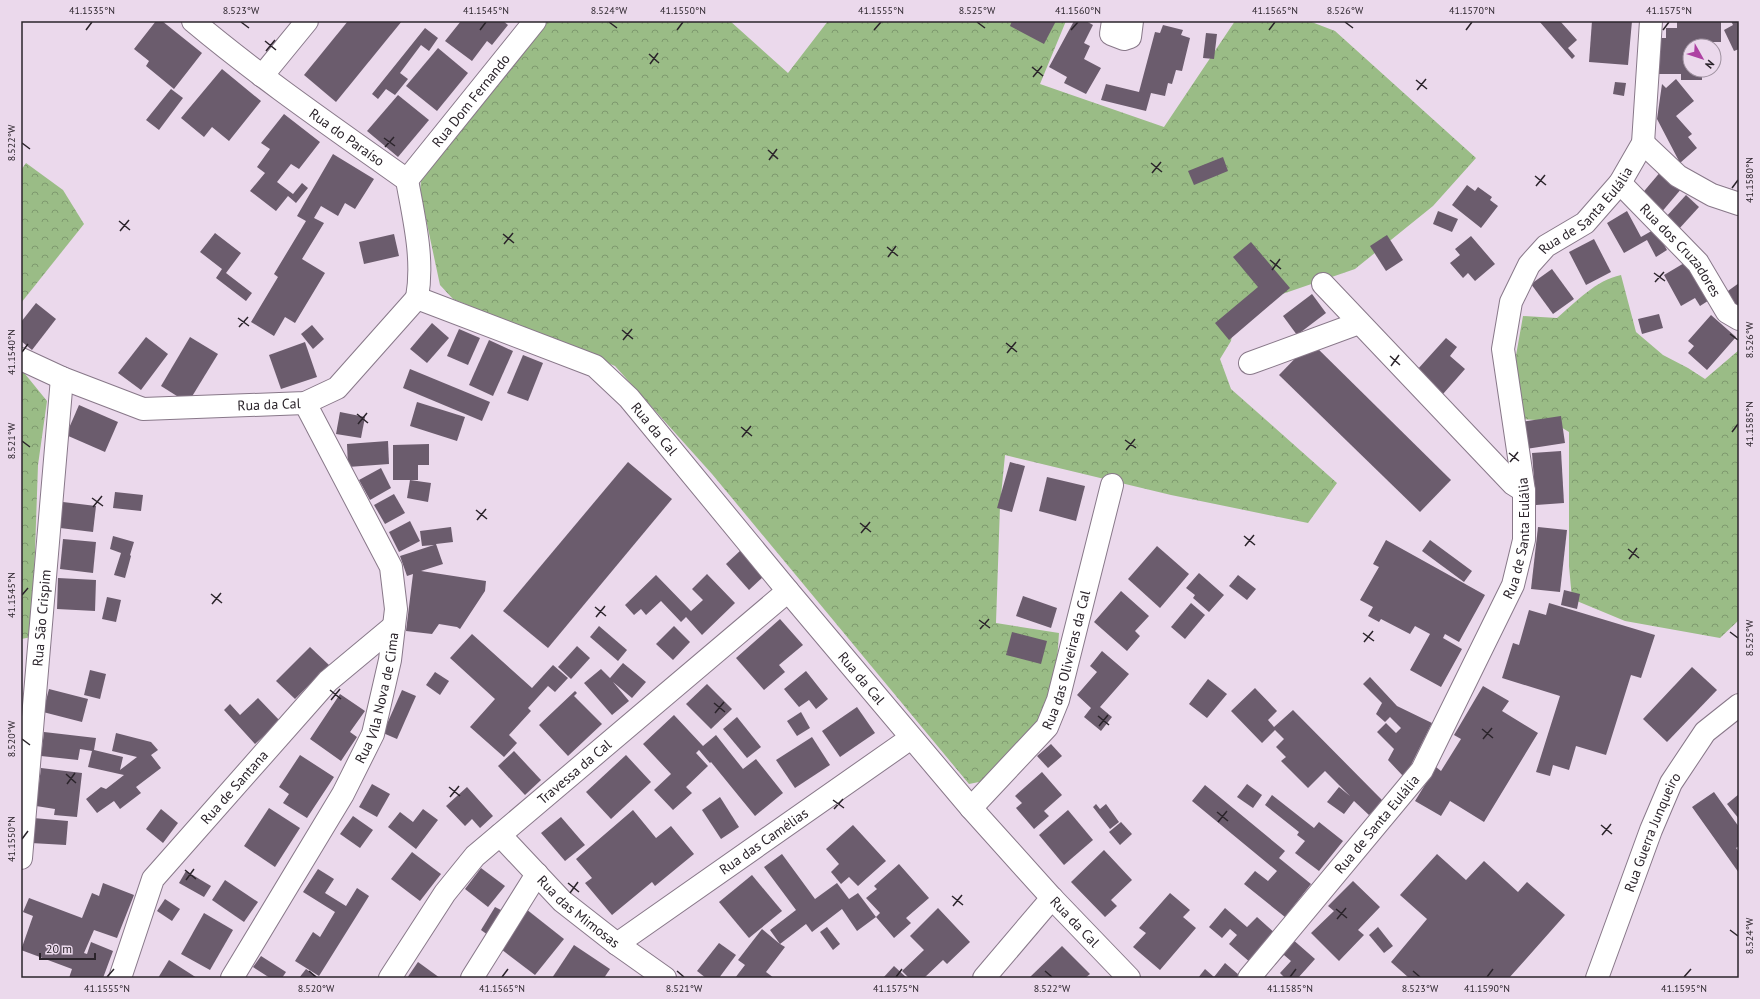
<svg xmlns="http://www.w3.org/2000/svg" width="1760" height="999" font-family="'PT Sans',sans-serif">
<style>
.forest{fill:url(#forest-crowns)}
.building{fill:#6b5c6d}
.lines{fill:none;stroke-linecap:round;stroke-linejoin:round}
.minor-casing{stroke:#887889;stroke-width:24}
.minor{stroke:#fff;stroke-width:22}
.ticks{fill:none;stroke:#2b242b;stroke-width:1.5}
.labels{text-anchor:middle;dominant-baseline:central;stroke-width:4;stroke-linejoin:round;paint-order:stroke}
.street-label{font-size:14px;fill:#2b242b;stroke:#ebd9ec}
.neatline{fill:none;stroke:#2b242b;stroke-width:1.5}
.ticks-label{font-size:10px;text-anchor:middle;fill:#2b242b}
</style>
<defs>
<pattern id="forest-crowns" width="20" height="18" patternUnits="userSpaceOnUse"><rect width="20" height="18" fill="#9abc86"/><path d="M2 6a3 3 0 1 1 6 0M12 15a3 3 0 1 1 6 0" fill="none" stroke="#7e996e"/></pattern>
</defs>
<rect width="100%" height="100%" fill="#ebd9ec"/>
<!-- forest -->
<g class="forest">
<path d="M545 21H730L788 73 828 21H1066L1040 84 1164 127 1235 21H1309L1335 31 1476 158 1433 206 1355 269 1236 310 1231 341 1220 359 1231 389 1337 483 1308 523 1171 495 1005 455 1000 506 996 623 1059 633 1054 703 984 781 969 784 712 474 615 366 453 299 440 285 420 191 422 170Z"/>
<path d="M26 163 63 190 84 224 21 303V170Z"/>
<path d="M1621 275 1636 332 1663 355 1688 368 1705 379 1739 350V620L1720 638 1625 621 1572 599 1569 566V432L1551 421 1521 419 1515 361 1523 316 1557 318C1576 302 1596 280 1621 275Z"/>
<path d="M21 369 47 401 38 465 32 637 21 639Z"/>
</g>
<!-- building -->
<g class="building">
<path d="M156 21H162L202 53 174 89 146 66 149 61 134 49Z"/>
<path d="M348 21H402L336 102 304 75Z"/>
<path d="M461 21H503L508 25 492 45 487 41 472 61 445 41Z"/>
<path d="M1012 21H1056L1044 44 1010 26Z"/>
<path d="M1074 21H1086L1093 25 1084 43 1090 46 1084 59 1101 68 1086 94 1064 83 1067 77 1049 67Z"/>
<path d="M1539 21H1560L1577 40 1568 48 1575 56 1572 59Z"/>
<path d="M1592 21H1632L1628 65 1589 62Z"/>
<path d="M1677 21 1721 22V42H1702V46H1690V70H1702V80H1681V74H1656L1657 38H1666V28H1677Z"/>
<path d="M1731 21H1739V49L1734 51 1724 30 1733 25Z"/>
<path d="M1163 25 1183 30 1181 35 1190 38 1182 71 1176 70 1172 84 1168 83 1165 96 1151 93 1146 111 1101 100 1106 84 1139 92 1155 32 1160 33Z"/>
<path d="M425 28 438 38 429 51 421 45 400 73 408 79 395 95 386 89 378 99 372 94Z"/>
<path d="M1206 33 1217 34 1214 59 1203 58Z"/>
<path d="M438 48 468 73 437 111 406 86Z"/>
<path d="M222 69 261 101 229 141 212 127 204 137 181 118Z"/>
<path d="M1676 79 1694 101 1676 116 1692 134 1688 137 1697 148 1680 163 1657 119 1662 84 1666 88Z"/>
<path d="M1615 82 1626 83 1624 96 1613 94Z"/>
<path d="M171 89 183 98 159 130 146 120Z"/>
<path d="M398 95 429 120 398 157 367 131Z"/>
<path d="M284 114 320 142 299 169 291 164 277 182 293 194 302 183 308 188 296 203 288 196 276 211 250 191 265 173 257 167 270 149 261 143Z"/>
<path d="M333 154 374 179 355 209 345 203 338 216 321 206 314 218 324 223 302 259 325 273 295 323 285 317 274 336 251 322 278 277 274 274 306 221 297 216Z"/>
<path d="M1223 157 1228 171 1194 185 1188 171Z"/>
<path d="M1662 170 1682 188 1660 214 1640 196Z"/>
<path d="M1467 185 1475 191 1478 187 1492 197 1490 200 1498 206 1481 228 1452 205Z"/>
<path d="M1686 195 1699 207 1678 230 1665 218Z"/>
<path d="M1438 211 1458 219 1452 232 1433 224Z"/>
<path d="M1627 211 1641 237 1655 229 1667 250 1656 257 1647 240 1624 253 1607 223Z"/>
<path d="M215 233 241 253 226 273 252 293 246 301 216 278 222 269 200 252Z"/>
<path d="M394 234 399 256 364 264 359 242Z"/>
<path d="M1387 235 1403 260 1386 271 1370 246Z"/>
<path d="M1471 236 1495 264 1475 281 1468 273 1463 278 1450 263 1460 255 1455 249Z"/>
<path d="M1594 239 1611 272 1586 285 1569 252Z"/>
<path d="M1251 242 1290 288 1229 340 1215 323 1258 287 1233 257Z"/>
<path d="M1691 259 1714 297 1700 306 1695 298 1681 306 1664 275Z"/>
<path d="M1552 269 1574 299 1553 314 1531 284Z"/>
<path d="M1739 283V320L1721 296Z"/>
<path d="M1312 294 1326 313 1297 335 1283 316Z"/>
<path d="M36 303 56 319 32 350 21 341V322Z"/>
<path d="M1659 314 1663 328 1642 334 1638 319Z"/>
<path d="M1711 315 1736 337 1707 370 1688 353 1694 346 1688 341Z"/>
<path d="M432 323 449 338 427 363 410 349Z"/>
<path d="M312 325 324 339 313 349 301 334Z"/>
<path d="M459 329 480 338 468 365 447 356Z"/>
<path d="M146 337 168 354 141 390 118 373Z"/>
<path d="M190 337 218 354 188 403 161 386Z"/>
<path d="M1446 338 1457 347 1450 356 1465 369 1443 394 1417 370Z"/>
<path d="M489 340 513 351 493 396 469 385Z"/>
<path d="M305 342 317 377 281 389 269 355Z"/>
<path d="M1311 342 1451 480 1420 512 1279 375Z"/>
<path d="M523 355 543 363 528 401 507 393Z"/>
<path d="M410 369 490 402 482 421 403 388Z"/>
<path d="M417 402 465 417 457 441 410 426Z"/>
<path d="M79 405 118 422 105 452 66 435Z"/>
<path d="M340 412 365 417 361 438 336 434Z"/>
<path d="M1561 416 1565 443 1526 449 1521 422Z"/>
<path d="M388 441 389 464 348 467 347 444Z"/>
<path d="M429 444V465H418V480H393V445Z"/>
<path d="M1561 451 1564 503 1536 505 1532 453Z"/>
<path d="M628 462 672 499 548 648 503 611Z"/>
<path d="M1010 462 1025 466 1012 512 997 508Z"/>
<path d="M381 468 391 488 370 500 359 480Z"/>
<path d="M1047 477 1085 486 1076 521 1039 511Z"/>
<path d="M410 480 431 483 428 502 407 498Z"/>
<path d="M115 492 143 495 141 511 113 508Z"/>
<path d="M394 494 405 513 385 524 374 505Z"/>
<path d="M63 502 96 506 93 532 60 528Z"/>
<path d="M410 521 420 541 399 552 389 532Z"/>
<path d="M451 527 453 542 436 544 443 564 421 571 486 581 485 591 460 629 457 627 439 624 432 634 406 631 413 574 407 576 400 556 434 545 422 546 420 531Z"/>
<path d="M1538 527 1567 530 1560 592 1531 589Z"/>
<path d="M113 536 134 542 130 555 131 556 125 578 114 575 121 553 110 549Z"/>
<path d="M63 539 96 542 93 573 60 569Z"/>
<path d="M1386 540 1485 595 1459 642 1445 634 1443 638 1462 649 1441 687 1410 670 1430 634 1415 626 1410 634 1381 619 1379 622 1368 616 1373 607 1360 600 1379 567 1373 564Z"/>
<path d="M1430 540 1472 571 1464 582 1422 551Z"/>
<path d="M1157 546 1189 574 1160 608 1128 579Z"/>
<path d="M742 549 765 575 749 590 726 564Z"/>
<path d="M1199 573 1224 595 1209 612 1193 598 1195 595 1186 588Z"/>
<path d="M707 574 735 603 702 635 686 617 681 622 661 601 646 615 641 609 634 615 625 605 656 575 691 611 703 600 692 589Z"/>
<path d="M1238 575 1256 589 1247 600 1229 586Z"/>
<path d="M58 578 96 580 95 611 57 609Z"/>
<path d="M1564 590 1580 594 1577 609 1561 605Z"/>
<path d="M1121 591 1149 616 1135 631 1140 636 1127 651 1094 622Z"/>
<path d="M1023 596 1057 608 1051 628 1016 616Z"/>
<path d="M107 597 121 600 116 622 102 619Z"/>
<path d="M1191 603 1205 615 1185 639 1171 627Z"/>
<path d="M1549 603 1655 635 1641 678 1631 675 1606 755 1576 746 1569 770 1553 765 1550 776 1536 772 1560 696 1502 678 1513 643 1519 645 1529 610 1546 615Z"/>
<path d="M780 619 803 645 779 665 785 672 764 690 736 658Z"/>
<path d="M599 626 627 650 618 661 590 637Z"/>
<path d="M674 626 690 642 673 660 656 644Z"/>
<path d="M1012 632 1047 641 1041 664 1006 655Z"/>
<path d="M472 634 532 688 553 665 568 678 555 692 548 686 528 708 531 711 509 735 517 743 504 757 470 727 495 699 450 658Z"/>
<path d="M577 646 590 658 571 679 558 667Z"/>
<path d="M310 647 329 665 295 699 276 681Z"/>
<path d="M1102 651 1129 674 1100 707 1112 717 1101 731 1084 717 1091 708 1077 695 1097 672 1090 666Z"/>
<path d="M623 663 646 682 632 698 613 682 629 701 612 715 584 683 601 669 610 678Z"/>
<path d="M1692 667 1717 690 1667 742 1643 719Z"/>
<path d="M90 670 106 674 100 699 84 695Z"/>
<path d="M806 671 828 699 816 709 809 700 799 707 784 689Z"/>
<path d="M435 672 449 681 440 695 426 685Z"/>
<path d="M1370 677 1397 706 1432 723 1408 771 1403 776 1388 760 1394 749 1377 732 1386 723 1396 733 1401 728 1390 717 1385 722 1376 714 1382 703 1363 684Z"/>
<path d="M1208 679 1227 694 1207 718 1189 704Z"/>
<path d="M707 684 732 709 711 729 686 704Z"/>
<path d="M1483 686 1509 701 1502 711 1538 733 1484 822 1450 801 1441 816 1415 801 1436 767 1441 771 1461 739 1454 735Z"/>
<path d="M1255 688 1277 711 1268 720 1274 727 1293 710 1383 801 1369 815 1354 801 1344 814 1327 802 1339 787 1350 796 1325 771 1308 788 1281 761 1286 757 1276 747 1284 739 1275 730 1262 743 1231 711Z"/>
<path d="M49 689 88 699 82 722 43 712Z"/>
<path d="M402 690 416 696 397 739 383 733Z"/>
<path d="M575 691 577 693 574 696 602 724 568 756 539 725Z"/>
<path d="M340 694 365 711 350 732 357 737 341 761 310 739Z"/>
<path d="M258 698 280 721 255 744 224 710 230 704 240 715Z"/>
<path d="M857 707 875 733 840 757 822 731Z"/>
<path d="M801 712 810 728 797 736 787 721Z"/>
<path d="M674 715 703 746 716 735 743 769 756 759 783 793 755 816 711 762 710 763 699 750 696 753 708 766 686 787 692 793 673 810 654 790 671 774 643 744Z"/>
<path d="M737 717 761 747 747 758 723 729Z"/>
<path d="M44 732 96 738 94 750 123 757 120 770 137 757 112 751 116 733 151 742 158 750 151 755 161 768 136 787 141 793 120 809 114 801 97 813 86 799 101 787 106 789 124 775 88 767 92 751 80 749 78 760 41 756Z"/>
<path d="M812 737 830 765 795 788 776 760Z"/>
<path d="M1051 744 1062 756 1048 768 1037 756Z"/>
<path d="M514 751 541 780 525 795 498 766Z"/>
<path d="M300 755 334 777 307 818 283 803 289 794 279 787Z"/>
<path d="M626 755 651 782 611 819 586 792Z"/>
<path d="M41 768 82 773 77 817 54 815 55 809 36 806Z"/>
<path d="M1042 772 1062 795 1044 811 1049 816 1034 829 1016 808 1022 803 1015 796Z"/>
<path d="M372 784 390 794 377 817 359 807Z"/>
<path d="M1247 784 1262 795 1253 808 1237 797Z"/>
<path d="M1205 785 1285 851 1279 858 1311 884 1285 917 1244 884 1255 871 1268 881 1277 871 1192 801Z"/>
<path d="M467 787 493 816 480 828 472 819 465 826 446 806Z"/>
<path d="M1714 792 1739 827V846L1736 848 1739 852V873L1692 807Z"/>
<path d="M1739 794V819L1727 804Z"/>
<path d="M1272 795 1314 828 1319 822 1343 841 1319 871 1295 853 1305 841 1297 835 1299 832 1265 805Z"/>
<path d="M720 797 739 827 721 839 702 810Z"/>
<path d="M1096 804 1100 809 1106 804 1119 822 1110 829 1093 807Z"/>
<path d="M269 808 300 828 275 867 244 846Z"/>
<path d="M161 809 178 823 163 843 146 829Z"/>
<path d="M423 809 438 820 416 849 388 827 400 812 413 822Z"/>
<path d="M633 810 656 838 671 826 694 854 655 886 652 882 612 915 585 883 592 878 576 859Z"/>
<path d="M1068 810 1093 840 1064 865 1039 835Z"/>
<path d="M353 816 373 830 360 848 340 834Z"/>
<path d="M561 817 585 845 565 861 541 833Z"/>
<path d="M33 818 68 821 66 845 31 843Z"/>
<path d="M1121 822 1132 834 1120 845 1109 832Z"/>
<path d="M853 825 886 861 858 886 849 877 841 884 831 872 839 864 826 849Z"/>
<path d="M1104 850 1132 880 1111 900 1117 906 1105 917 1071 882Z"/>
<path d="M412 852 441 874 420 901 391 879Z"/>
<path d="M782 854 815 899 837 883 849 899 858 893 876 917 857 931 842 909 812 932 806 924 780 944 785 947 766 972 774 978H735L745 965 738 960 762 929 780 944 770 930 796 910 764 867Z"/>
<path d="M1437 854 1466 880 1484 861 1518 892 1527 882 1565 915 1509 978H1409L1391 962 1427 919 1400 895Z"/>
<path d="M899 864 929 898 906 918 911 923 894 938 876 917 880 913 866 898 877 889 874 886Z"/>
<path d="M481 868 505 886 488 907 465 889Z"/>
<path d="M318 869 334 879 325 893 346 906 357 888 369 896 319 976 295 961 313 932 320 937 335 912 303 892Z"/>
<path d="M186 871 211 886 204 897 179 883Z"/>
<path d="M752 875 782 911 749 938 719 902Z"/>
<path d="M225 880 258 902 244 922 212 900Z"/>
<path d="M1353 881 1380 907 1358 930 1364 935 1339 961 1311 933 1334 911 1328 906Z"/>
<path d="M103 883 134 895 117 938 94 930 84 953 87 954 91 942 113 951 103 978H69L72 969 21 950 33 916 23 912 29 898 82 918 92 893 99 896Z"/>
<path d="M1170 893 1190 910 1183 917 1196 928 1160 970 1133 947 1146 933 1139 928Z"/>
<path d="M165 899 180 909 172 921 157 911Z"/>
<path d="M495 907 503 911 488 935 481 930Z"/>
<path d="M938 908 970 942 947 964 943 960 924 978H909L902 971 924 950 910 936Z"/>
<path d="M1225 908 1247 927 1257 917 1276 934 1251 963 1229 944 1237 935 1230 929 1222 938 1209 927Z"/>
<path d="M526 909 564 939 535 975 497 946Z"/>
<path d="M204 913 233 930 210 970 181 954Z"/>
<path d="M827 927 840 944 833 950 820 932Z"/>
<path d="M1378 927 1393 946 1384 953 1369 935Z"/>
<path d="M1291 938 1315 959 1298 978H1285L1280 973 1291 961 1284 955 1275 965 1271 961Z"/>
<path d="M719 943 736 955 719 978H706L697 971Z"/>
<path d="M574 945 610 969 604 978H552Z"/>
<path d="M1062 946 1090 974 1085 978H1029Z"/>
<path d="M261 956 286 972 282 978H270L253 967Z"/>
<path d="M169 960 197 978H158Z"/>
<path d="M418 962 440 978H407Z"/>
<path d="M1225 963 1239 975 1236 978H1198L1205 969 1214 977Z"/>
<path d="M894 966 907 978H883Z"/>
<path d="M306 969 319 978H299Z"/>
</g>
<g class="lines">
<!-- minor casing -->
<g class="minor-casing">
<g id="minor">
<path id="s1" d="M193 21C261 78 334 128 407 180 414 219 424 259 417 298"/>
<path d="M1113 21 1111 34 1124 39 1130 37 1132 21"/>
<path d="M262 76 307 21"/>
<path d="M1643 143 1678 176 1712 195 1739 204"/>
<path id="s2" d="M407 180 535 21"/>
<path id="s3" d="M1620 183 1698 263 1727 312 1739 319"/>
<path d="M1323 284 1513 484 1524 491"/>
<path id="s4" d="M21 359 62 378 143 409 305 403 337 388 417 298 595 366 629 398 788 591 971 808 1052 898 1129 978"/>
<path d="M1250 363 1359 323"/>
<path id="s5" d="M971 808 1047 727 1058 700 1112 485"/>
<path id="s6" d="M500 835 562 901 617 944 665 978"/>
<path id="s7" d="M21 858 62 378"/>
<path id="s8" d="M617 944 911 738"/>
<path id="s9" d="M120 978 153 879 328 681 394 626"/>
<path id="s10" d="M232 978 343 794 373 734 390 660 396 609 391 567 305 403"/>
<path id="s11" d="M390 978 445 893 475 856 788 591"/>
<path d="M472 978 537 874"/>
<path d="M984 978 1052 898"/>
<path id="s12" d="M1249 978 1422 770 1513 585 1524 540V491L1503 349 1511 302 1529 265 1546 246 1585 223 1620 183 1643 143 1651 21"/>
<path id="s13" d="M1597 978 1651 830 1671 783 1705 732 1739 705"/>
</g>
</g>
<!-- minor -->
<use href="#minor" class="minor"/>
</g>
<!-- ticks -->
<path class="ticks" d="M241 22 249 28M609 22 617 28M977 22 985 28M1345 22 1353 28M86 30 92 22M480 30 486 22M677 30 683 22M874 30 881 22M1071 30 1078 22M1269 30 1275 22M1466 30 1472 22M1663 30 1669 22M265 41 276 50M266 51 275 40M649 54 659 63M650 64 658 53M1032 67 1043 76M1033 77 1042 66M1416 80 1427 89M1417 90 1426 79M384 138 395 146M22 143 30 149M385 147 394 137M768 150 778 159M769 160 777 149M1151 163 1162 172M1152 173 1161 162M1535 176 1546 185M1536 186 1545 175M1732 188 1738 180M119 221 130 230M120 231 129 220M503 234 514 243M504 244 513 233M887 247 898 256M888 257 896 246M1270 260 1281 269M1272 270 1280 259M1654 273 1665 281M1655 282 1664 272M238 318 249 326M239 327 248 317M622 330 633 339M1730 334 1738 340M623 340 632 329M1006 343 1017 352M22 352 28 344M1007 353 1016 342M1390 356 1400 365M1391 366 1399 355M357 414 368 423M358 424 367 413M741 427 752 436M1732 432 1738 424M742 437 751 426M1125 440 1136 448M22 441 30 447M1126 450 1135 439M1509 453 1519 461M1510 462 1518 452M92 498 103 506M93 507 102 496M476 510 487 519M477 520 486 509M860 523 871 532M861 533 870 522M1244 536 1255 545M1245 546 1254 535M1628 549 1639 558M1629 559 1637 548M211 594 222 603M22 595 28 588M212 604 221 593M595 607 606 616M596 617 605 606M979 620 990 628M980 629 989 619M1730 632 1738 638M1363 633 1374 641M1364 642 1373 631M330 690 341 699M331 700 340 689M714 703 725 712M715 713 724 702M1098 716 1109 725M1099 726 1108 715M1482 729 1493 738M22 739 30 745M1483 739 1492 728M66 774 76 783M67 784 75 773M449 787 460 796M450 797 459 786M833 800 844 808M834 809 843 799M1217 812 1228 821M1218 822 1227 811M1601 825 1612 834M1602 835 1611 824M22 839 28 831M185 870 196 879M186 880 194 869M568 883 579 892M570 893 578 882M952 896 963 905M953 906 962 895M1336 909 1347 918M1337 919 1346 908M1730 930 1738 936M309 971 316 977M677 971 684 977M1045 971 1052 977M1413 971 1420 977M107 977 114 969M502 977 508 969M896 977 902 969M1290 977 1296 969M1487 977 1493 969M1684 977 1691 969"/>
<g class="labels">
<!-- street labels -->
<g class="street-label">
<text stroke="none"><textPath href="#s2" startOffset="102">Rua Dom Fernando</textPath></text>
<text stroke="none"><textPath href="#s1" startOffset="193">Rua do Paraíso</textPath></text>
<text stroke="none"><textPath href="#s12" startOffset="884">Rua de Santa Eulália</textPath></text>
<text stroke="none"><textPath href="#s3" startOffset="91">Rua dos Cruzadores</textPath></text>
<text stroke="none"><textPath href="#s4" startOffset="258">Rua da Cal</textPath></text>
<text stroke="none"><textPath href="#s4" startOffset="727">Rua da Cal</textPath></text>
<text stroke="none"><textPath href="#s12" startOffset="524">Rua de Santa Eulália</textPath></text>
<text stroke="none"><textPath href="#s7" startOffset="241">Rua São Crispim</textPath></text>
<text stroke="none"><textPath href="#s5" startOffset="181">Rua das Oliveiras da Cal</textPath></text>
<text stroke="none"><textPath href="#s4" startOffset="1051">Rua da Cal</textPath></text>
<text stroke="none"><textPath href="#s10" startOffset="318">Rua Vila Nova de Cima</textPath></text>
<text stroke="none"><textPath href="#s11" startOffset="279">Travessa da Cal</textPath></text>
<text stroke="none"><textPath href="#s9" startOffset="227">Rua de Santana</textPath></text>
<text stroke="none"><textPath href="#s12" startOffset="200">Rua de Santa Eulália</textPath></text>
<text stroke="none"><textPath href="#s13" startOffset="156">Rua Guerra Junqueiro</textPath></text>
<text stroke="none"><textPath href="#s8" startOffset="179">Rua das Camélias</textPath></text>
<text stroke="none"><textPath href="#s6" startOffset="110">Rua das Mimosas</textPath></text>
<text stroke="none"><textPath href="#s4" startOffset="1375">Rua da Cal</textPath></text>
</g>
</g>
<!-- border -->
<rect width="1760" height="999" fill="none" stroke="#ebd9ec" stroke-width="44"/>
<!-- north arrow -->
<g transform="translate(1702 58) rotate(129)"><circle r="19" fill="#ebd9ec" stroke="#9e919f"/>
<path d="M0-3L7 15L0 10L-7 15Z" fill="#ae42a3"/>
<text y="-6" font-size="11" font-weight="bold" text-anchor="middle" fill="#2b242b">N</text>
</g>
<!-- scale -->
<path d="M40 953v6h55v-6" fill="none" stroke="#2b242b" stroke-width="2"/>
<text x="46" y="953" font-size="12" fill="#2b242b" stroke="#ebd9ec" stroke-width="3" paint-order="stroke">20 m</text>
<rect x="22" y="22" width="1716" height="955" class="neatline"/>
<g class="ticks-label">
<text x="92" y="14">41.1535°N</text>
<text x="241" y="14">8.523°W</text>
<text x="486" y="14">41.1545°N</text>
<text x="609" y="14">8.524°W</text>
<text x="683" y="14">41.1550°N</text>
<text x="881" y="14">41.1555°N</text>
<text x="977" y="14">8.525°W</text>
<text x="1078" y="14">41.1560°N</text>
<text x="1275" y="14">41.1565°N</text>
<text x="1345" y="14">8.526°W</text>
<text x="1472" y="14">41.1570°N</text>
<text x="1669" y="14">41.1575°N</text>
<text transform="translate(11 143) rotate(-90)" y="4">8.522°W</text>
<text transform="translate(1749 180) rotate(-90)" y="4">41.1580°N</text>
<text transform="translate(1749 340) rotate(-90)" y="4">8.526°W</text>
<text transform="translate(11 352) rotate(-90)" y="4">41.1540°N</text>
<text transform="translate(1749 424) rotate(-90)" y="4">41.1585°N</text>
<text transform="translate(11 441) rotate(-90)" y="4">8.521°W</text>
<text transform="translate(11 595) rotate(-90)" y="4">41.1545°N</text>
<text transform="translate(1749 638) rotate(-90)" y="4">8.525°W</text>
<text transform="translate(11 739) rotate(-90)" y="4">8.520°W</text>
<text transform="translate(11 839) rotate(-90)" y="4">41.1550°N</text>
<text transform="translate(1749 936) rotate(-90)" y="4">8.524°W</text>
<text x="107" y="992">41.1555°N</text>
<text x="316" y="992">8.520°W</text>
<text x="502" y="992">41.1565°N</text>
<text x="684" y="992">8.521°W</text>
<text x="896" y="992">41.1575°N</text>
<text x="1052" y="992">8.522°W</text>
<text x="1290" y="992">41.1585°N</text>
<text x="1420" y="992">8.523°W</text>
<text x="1487" y="992">41.1590°N</text>
<text x="1684" y="992">41.1595°N</text>
</g>
</svg>
